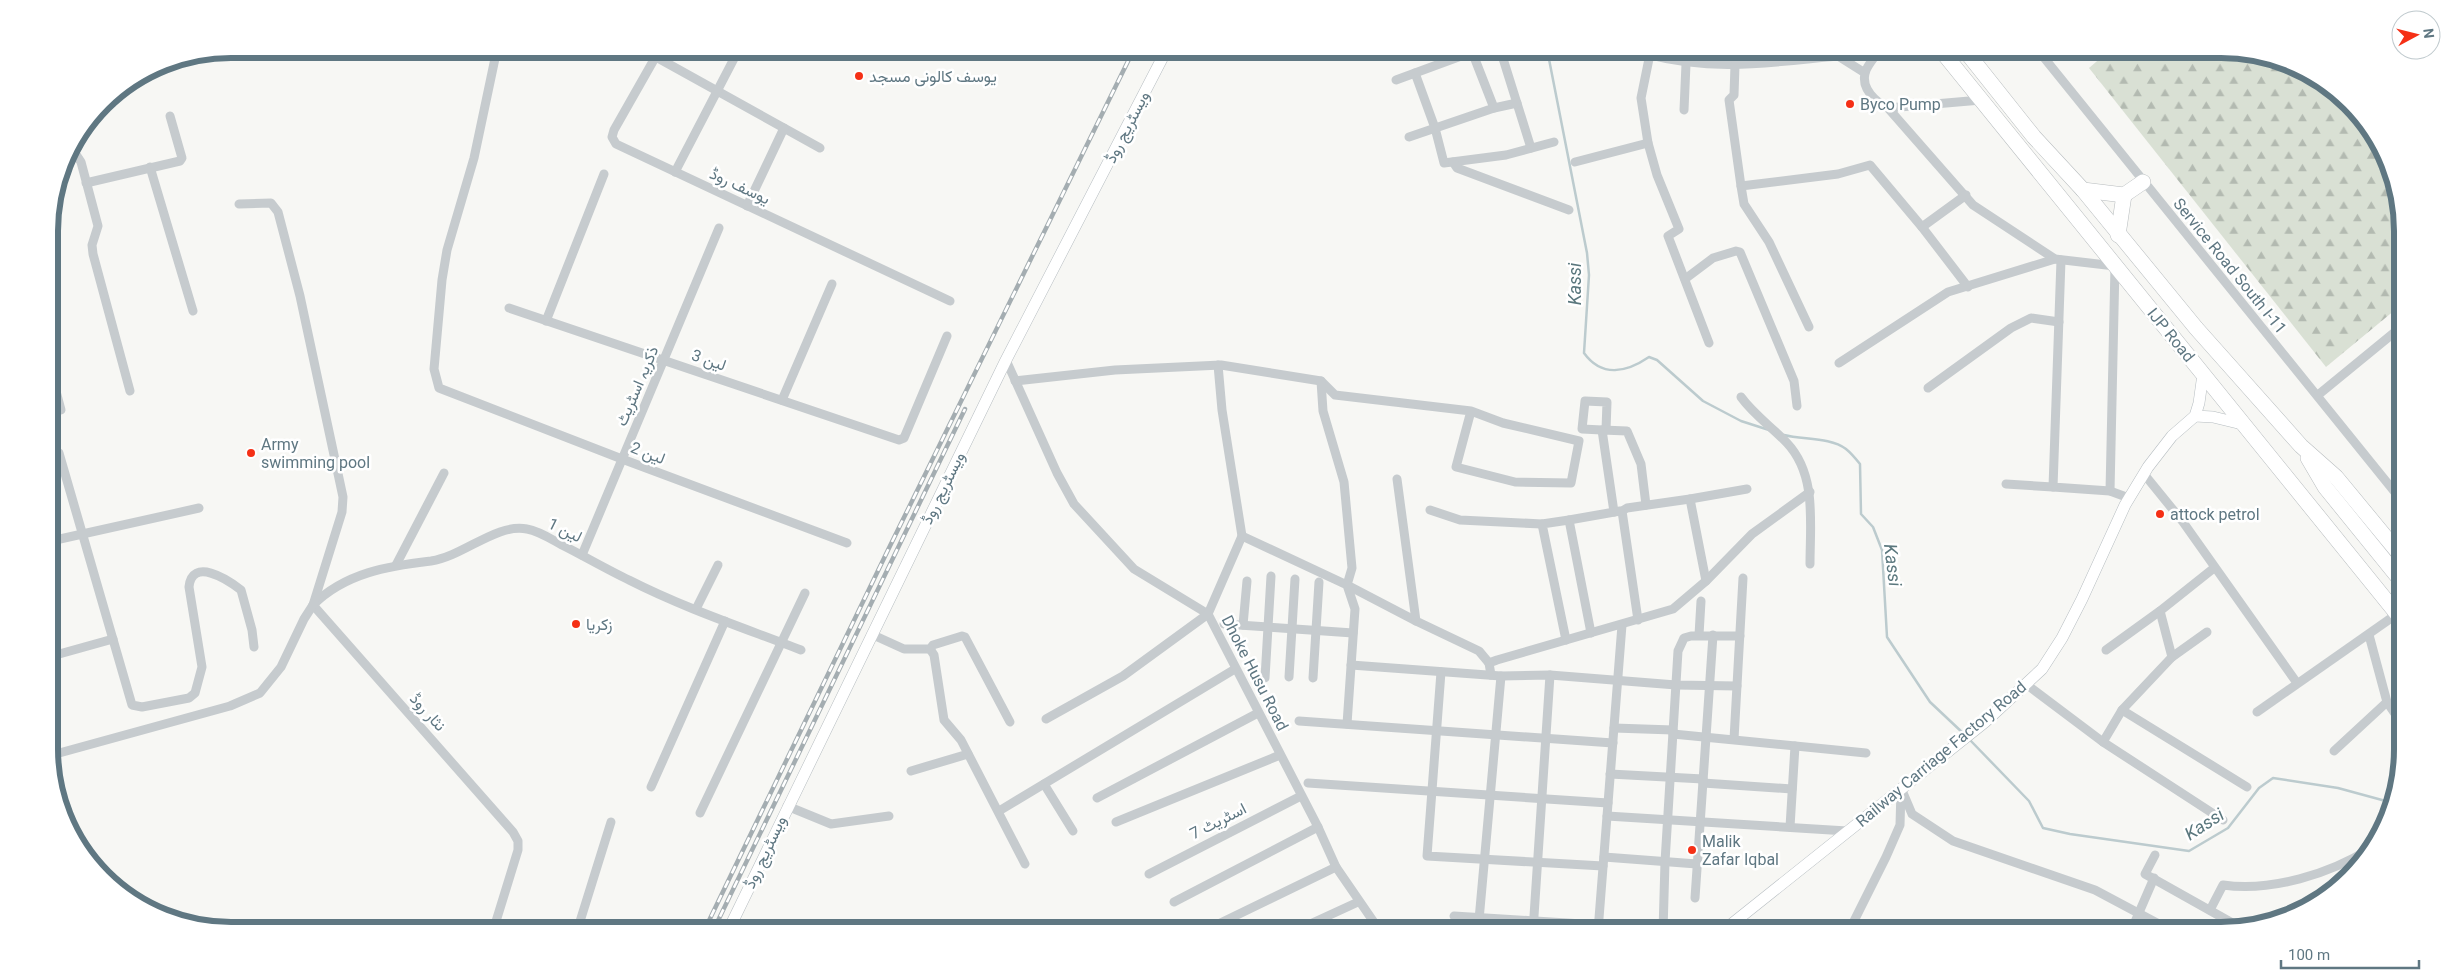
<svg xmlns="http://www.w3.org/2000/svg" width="2451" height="980" font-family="Roboto,Vazirmatn,sans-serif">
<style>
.forest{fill:url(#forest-firs)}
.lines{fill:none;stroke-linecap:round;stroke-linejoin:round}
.stream{stroke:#bccbce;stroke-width:2.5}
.secondary-casing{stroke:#b6bdc1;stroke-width:12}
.highway-casing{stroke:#b8bdbf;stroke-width:16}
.street{stroke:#c6cbce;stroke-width:9}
.secondary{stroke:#fff;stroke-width:11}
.highway{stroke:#fff;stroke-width:15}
.rail-casing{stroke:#a4adb1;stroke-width:4.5}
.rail{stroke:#fff;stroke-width:2.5;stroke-dasharray:8;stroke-linecap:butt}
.poi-dot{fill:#f53016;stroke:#fff;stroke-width:2}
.labels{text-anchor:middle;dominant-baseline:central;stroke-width:5;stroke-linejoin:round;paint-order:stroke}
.poi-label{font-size:16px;fill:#5f7782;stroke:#fff;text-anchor:start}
.street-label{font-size:16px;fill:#5f7782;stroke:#fff}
.water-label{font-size:18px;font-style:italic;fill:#5a777d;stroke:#fff}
.rim{fill:none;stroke:#5f7782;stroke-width:6}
</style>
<defs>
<pattern id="forest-firs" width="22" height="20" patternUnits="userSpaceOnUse" patternTransform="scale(1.25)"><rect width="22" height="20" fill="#d9e0d4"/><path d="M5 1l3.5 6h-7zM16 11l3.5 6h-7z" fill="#b3bab1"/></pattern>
</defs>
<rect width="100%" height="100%" fill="#f7f7f4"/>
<!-- forest -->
<path class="forest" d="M2111 49H2221L2279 58 2322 80 2365 120 2401 206V305L2326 367 2089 68Z"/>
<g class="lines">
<!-- stream -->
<g class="stream">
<path d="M1547 49 1587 253 1589 275 1584 353C1602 378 1627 372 1649 357L1657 360 1703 401 1741 421 1769 430"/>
<path d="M1784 435C1803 440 1830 437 1846 449 1851 453 1856 459 1860 464L1861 514 1873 527 1882 550 1887 637 1930 702 1964 734"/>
<path d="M1970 740 2029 801 2043 828 2070 834 2189 851 2228 828 2259 788 2273 778 2338 788 2393 803"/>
</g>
<!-- secondary casing -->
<g class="secondary-casing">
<g id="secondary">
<path d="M2195 416 2213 417 2242 424"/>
<path d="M728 931 1006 360 1167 49"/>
<path d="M1723 931 1985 722 2042 669 2062 638 2082 599 2125 505 2148 467 2172 436 2195 416 2199 403 2203 374"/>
</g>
</g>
<!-- highway casing -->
<g class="highway-casing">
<g id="highway">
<path d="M1940 49 2402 620"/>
<path d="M1964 49 2034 137 2083 190 2196 328 2301 446 2336 477 2402 557"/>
<path d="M2083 190 2124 195 2143 182"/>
<path d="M2118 235 2124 195"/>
<path d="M2308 458 2325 487 2402 582"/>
</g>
</g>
<!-- street -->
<g class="street">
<path d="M497 49 474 158 447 250 442 280 434 369 439 388 622 459 847 543"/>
<path d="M660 49 614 130 612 137 616 144 950 301"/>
<path d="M1500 49 1531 148"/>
<path d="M1651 49 1641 98 1648 143 1657 175 1679 229 1668 236 1709 343"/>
<path d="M1833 49 1838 56 1865 73"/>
<path d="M1880 49C1876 56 1867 65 1865 73 1861 89 1876 102 1888 108L1981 100"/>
<path d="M2037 49 2402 501"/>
<path d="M1650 55C1714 72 1773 62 1838 56"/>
<path d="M656 57 820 148"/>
<path d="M1735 65 1734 95 1729 100 1741 186"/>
<path d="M1415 73 1435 128 1444 163 1506 155 1554 142"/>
<path d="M1396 80 1472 52"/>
<path d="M1494 108 1517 103"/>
<path d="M1888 108 1973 205 2055 259 2115 266 2110 491"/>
<path d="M1684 110 1686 64"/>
<path d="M1409 137 1494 108 1471 49"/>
<path d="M67 151 73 150 81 162 98 226 92 245 93 254 130 391"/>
<path d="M1453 162 1457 168 1569 210"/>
<path d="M1575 162 1648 143"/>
<path d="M150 167 193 311"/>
<path d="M675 172 739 49"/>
<path d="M86 183 180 161 182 158 170 116"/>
<path d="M747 206 784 128"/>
<path d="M1922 227 1966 195"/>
<path d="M2061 260 2053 487 2110 491 2129 498"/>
<path d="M1685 279 1713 258 1736 251 1740 252 1794 381 1797 406"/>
<path d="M509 308 899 440 904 438 947 336"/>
<path d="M546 321 604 174"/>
<path d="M1809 327 1769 242 1744 204 1741 186 1838 174 1870 165 1922 227 1968 287"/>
<path d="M1006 360 1057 473 1074 504 1134 569 1208 614 1318 827 1336 867 1380 931"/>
<path d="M1839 363 1948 292 2055 259"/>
<path d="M1218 365 1222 410 1242 536"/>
<path d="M50 369 61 410"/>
<path d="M1015 381 1115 370 1221 365 1321 381 1335 395 1471 411 1503 423 1579 441 1571 483 1515 482 1456 467 1471 411"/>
<path d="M1321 381 1323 411 1344 482 1352 568 1347 585 1416 621"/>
<path d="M1928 388 2011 328 2031 318 2059 322"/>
<path d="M2318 395 2401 327"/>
<path d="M1741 397C1754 415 1772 427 1787 443 1817 475 1810 523 1810 564"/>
<path d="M782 400 832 284"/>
<path d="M1602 430 1582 429 1585 401 1607 402 1606 430"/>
<path d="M59 453 132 705 142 707 189 698 195 693 202 667 189 587C192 557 227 579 241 590L252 630 254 647"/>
<path d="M2144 474 2183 522 2297 683"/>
<path d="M1397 479 1416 621 1479 651 1489 663"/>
<path d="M2006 484 2053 487"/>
<path d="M1430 510 1460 520 1542 524"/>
<path d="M1614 512 1602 430 1627 431 1641 464 1646 505"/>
<path d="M51 541 199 508"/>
<path d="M582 555 719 228"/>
<path d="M396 565 444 473"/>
<path d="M2214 568 2160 611 2172 657 2122 710 2103 742 2223 820"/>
<path d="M1706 581 1690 499 1747 489"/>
<path d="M313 605C345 573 388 566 431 561 464 556 496 523 527 529 539 531 551 539 562 545 584 556 606 569 629 580 684 608 744 628 801 650"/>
<path d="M313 605 513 832 518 841V850L493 931"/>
<path d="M696 609 718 565"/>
<path d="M1638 620 1622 511 1627 508 1690 499"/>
<path d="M1224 624 1353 633"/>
<path d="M1243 625 1247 581"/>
<path d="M1591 633 1569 520 1620 511"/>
<path d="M871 634 904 649H930L933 645 962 636 965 637 1010 722"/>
<path d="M1699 635 1701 601"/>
<path d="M2369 635 2387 702 2402 724"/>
<path d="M1566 640 1542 524 1569 520"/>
<path d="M930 649 934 655 944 720 961 740 1025 864"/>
<path d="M2106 650 2160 611"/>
<path d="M52 656 113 639"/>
<path d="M2172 657 2207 632"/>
<path d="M1351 665 1501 676 1550 675 1676 685 1737 686"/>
<path d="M1441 672 1427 856 1603 866"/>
<path d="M1491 675 1489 663 1497 660 1673 609 1706 581 1752 534 1810 492"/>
<path d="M1289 677 1295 579"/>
<path d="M1265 678 1271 576"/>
<path d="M1313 678 1319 582"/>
<path d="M2026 684 2103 742"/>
<path d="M2122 710 2247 787"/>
<path d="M2257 712 2397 614"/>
<path d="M1046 719 1123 676 1208 614 1242 536 1347 585 1355 609 1347 724"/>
<path d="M1299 721 1613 743"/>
<path d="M1614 728 1673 730"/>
<path d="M1673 734 1866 753"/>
<path d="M1734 739 1743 578"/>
<path d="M2334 751 2387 702"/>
<path d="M52 755 230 706 260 693 281 667 304 619 313 605 342 512 343 497 300 296 278 212 271 203 239 204"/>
<path d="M911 771 968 754"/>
<path d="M1610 774 1703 779"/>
<path d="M1308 783 1608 803"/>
<path d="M1703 783 1792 789"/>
<path d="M1044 784 1073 831"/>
<path d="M651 787 725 621"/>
<path d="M1901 788 1912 814 1953 841 2095 890 2172 931"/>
<path d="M1097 798 1258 713"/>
<path d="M787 806 831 824 889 816"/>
<path d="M999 811 1235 669"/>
<path d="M700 813 805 593"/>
<path d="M1607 816 1847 831"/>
<path d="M1116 822 1280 755"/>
<path d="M1790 827 1795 746"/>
<path d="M2155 855 2145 874 2243 929"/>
<path d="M1604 857 1697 864"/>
<path d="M1149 874 1301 796"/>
<path d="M1695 898 1713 635"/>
<path d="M1174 902 1318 827"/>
<path d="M2210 910 2223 885C2271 892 2330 874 2371 848"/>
<path d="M1454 916 1598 925"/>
<path d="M577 931 611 822"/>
<path d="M1204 931 1336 867"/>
<path d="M1295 931 1358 902"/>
<path d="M1478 931 1501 676"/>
<path d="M1533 931 1550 675"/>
<path d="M1598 931 1622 625"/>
<path d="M1663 931 1665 862 1678 651 1684 638 1691 636H1740"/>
<path d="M1741 931V916"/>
<path d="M1849 931 1886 857 1900 825 1901 790"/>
<path d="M2131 931 2154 878"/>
</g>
<!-- secondary -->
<use href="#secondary" class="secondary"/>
<!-- highway -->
<use href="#highway" class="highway"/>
<!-- rail casing -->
<g class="rail-casing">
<g id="rail">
<path d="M704 931 888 550 1134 49"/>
<path d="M713 931 965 409"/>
</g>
</g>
<!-- rail -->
<use href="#rail" class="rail"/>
</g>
<!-- markers -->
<g class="poi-dot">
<circle cx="859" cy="76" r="5"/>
<circle cx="1850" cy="104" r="5"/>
<circle cx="251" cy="453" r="5"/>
<circle cx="2160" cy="514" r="5"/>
<circle cx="576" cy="624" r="5"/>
<circle cx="1692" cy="850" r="5"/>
</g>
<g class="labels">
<!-- poi labels -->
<g class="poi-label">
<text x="869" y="76">یوسف کالونی مسجد</text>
<text x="1860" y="104">Byco Pump</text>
<text x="261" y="444">Army<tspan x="261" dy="18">swimming pool</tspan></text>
<text x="2170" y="514">attock petrol</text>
<text x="586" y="624">زکریا</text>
<text x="1702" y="841">Malik<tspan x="1702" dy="18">Zafar Iqbal</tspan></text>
</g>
<!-- street labels -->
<g class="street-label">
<text transform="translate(1127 127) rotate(-63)">ویسٹریج روڈ</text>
<text transform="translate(740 186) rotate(25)">یوسف روڈ</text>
<text transform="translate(2230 266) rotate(51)">Service Road South I-11</text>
<text transform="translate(2171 335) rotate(51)">IJP Road</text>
<text transform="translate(709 360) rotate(19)">لین 3</text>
<text transform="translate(637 386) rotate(-67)">ذکریہ اسٹریٹ</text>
<text transform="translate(648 453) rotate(21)">لین 2</text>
<text transform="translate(943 488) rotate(-64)">ویسٹریج روڈ</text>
<text transform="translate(565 530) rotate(26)">لین 1</text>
<text transform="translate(1255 673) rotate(63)">Dhoke Husu Road</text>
<text transform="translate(428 712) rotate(48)">نثار روڈ</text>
<text transform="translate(1941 754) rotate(-40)">Railway Carriage Factory Road</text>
<text transform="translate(1218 821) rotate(-27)">اسٹریٹ 7</text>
<text transform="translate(765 852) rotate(-65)">ویسٹریج روڈ</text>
</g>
<!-- water labels -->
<g class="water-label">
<text transform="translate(1574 284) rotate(-90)">Kassi</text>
<text transform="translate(1893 565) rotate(83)">Kassi</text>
<text transform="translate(2204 824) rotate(-33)">Kassi</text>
</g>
</g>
<!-- crop -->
<path d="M0 0H2451V980H0ZM231 58H2221A173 173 0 0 1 2394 231V749A173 173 0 0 1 2221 922H231A173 173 0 0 1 58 749V231A173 173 0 0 1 231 58Z" fill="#fff" fill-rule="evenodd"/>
<path class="rim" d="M231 58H2221A173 173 0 0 1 2394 231V749A173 173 0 0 1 2221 922H231A173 173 0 0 1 58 749V231A173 173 0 0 1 231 58Z"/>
<!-- north arrow -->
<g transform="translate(2416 35) rotate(83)"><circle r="24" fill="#ffffff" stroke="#bfc9cd"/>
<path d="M0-4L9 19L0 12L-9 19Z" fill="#f53016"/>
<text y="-8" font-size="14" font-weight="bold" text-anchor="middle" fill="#5f7782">N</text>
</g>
<!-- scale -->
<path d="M2281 960v8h138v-8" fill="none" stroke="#5f7782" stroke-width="2.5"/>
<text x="2288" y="960" font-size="15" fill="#5f7782" stroke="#ffffff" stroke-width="4" paint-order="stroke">100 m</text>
</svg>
